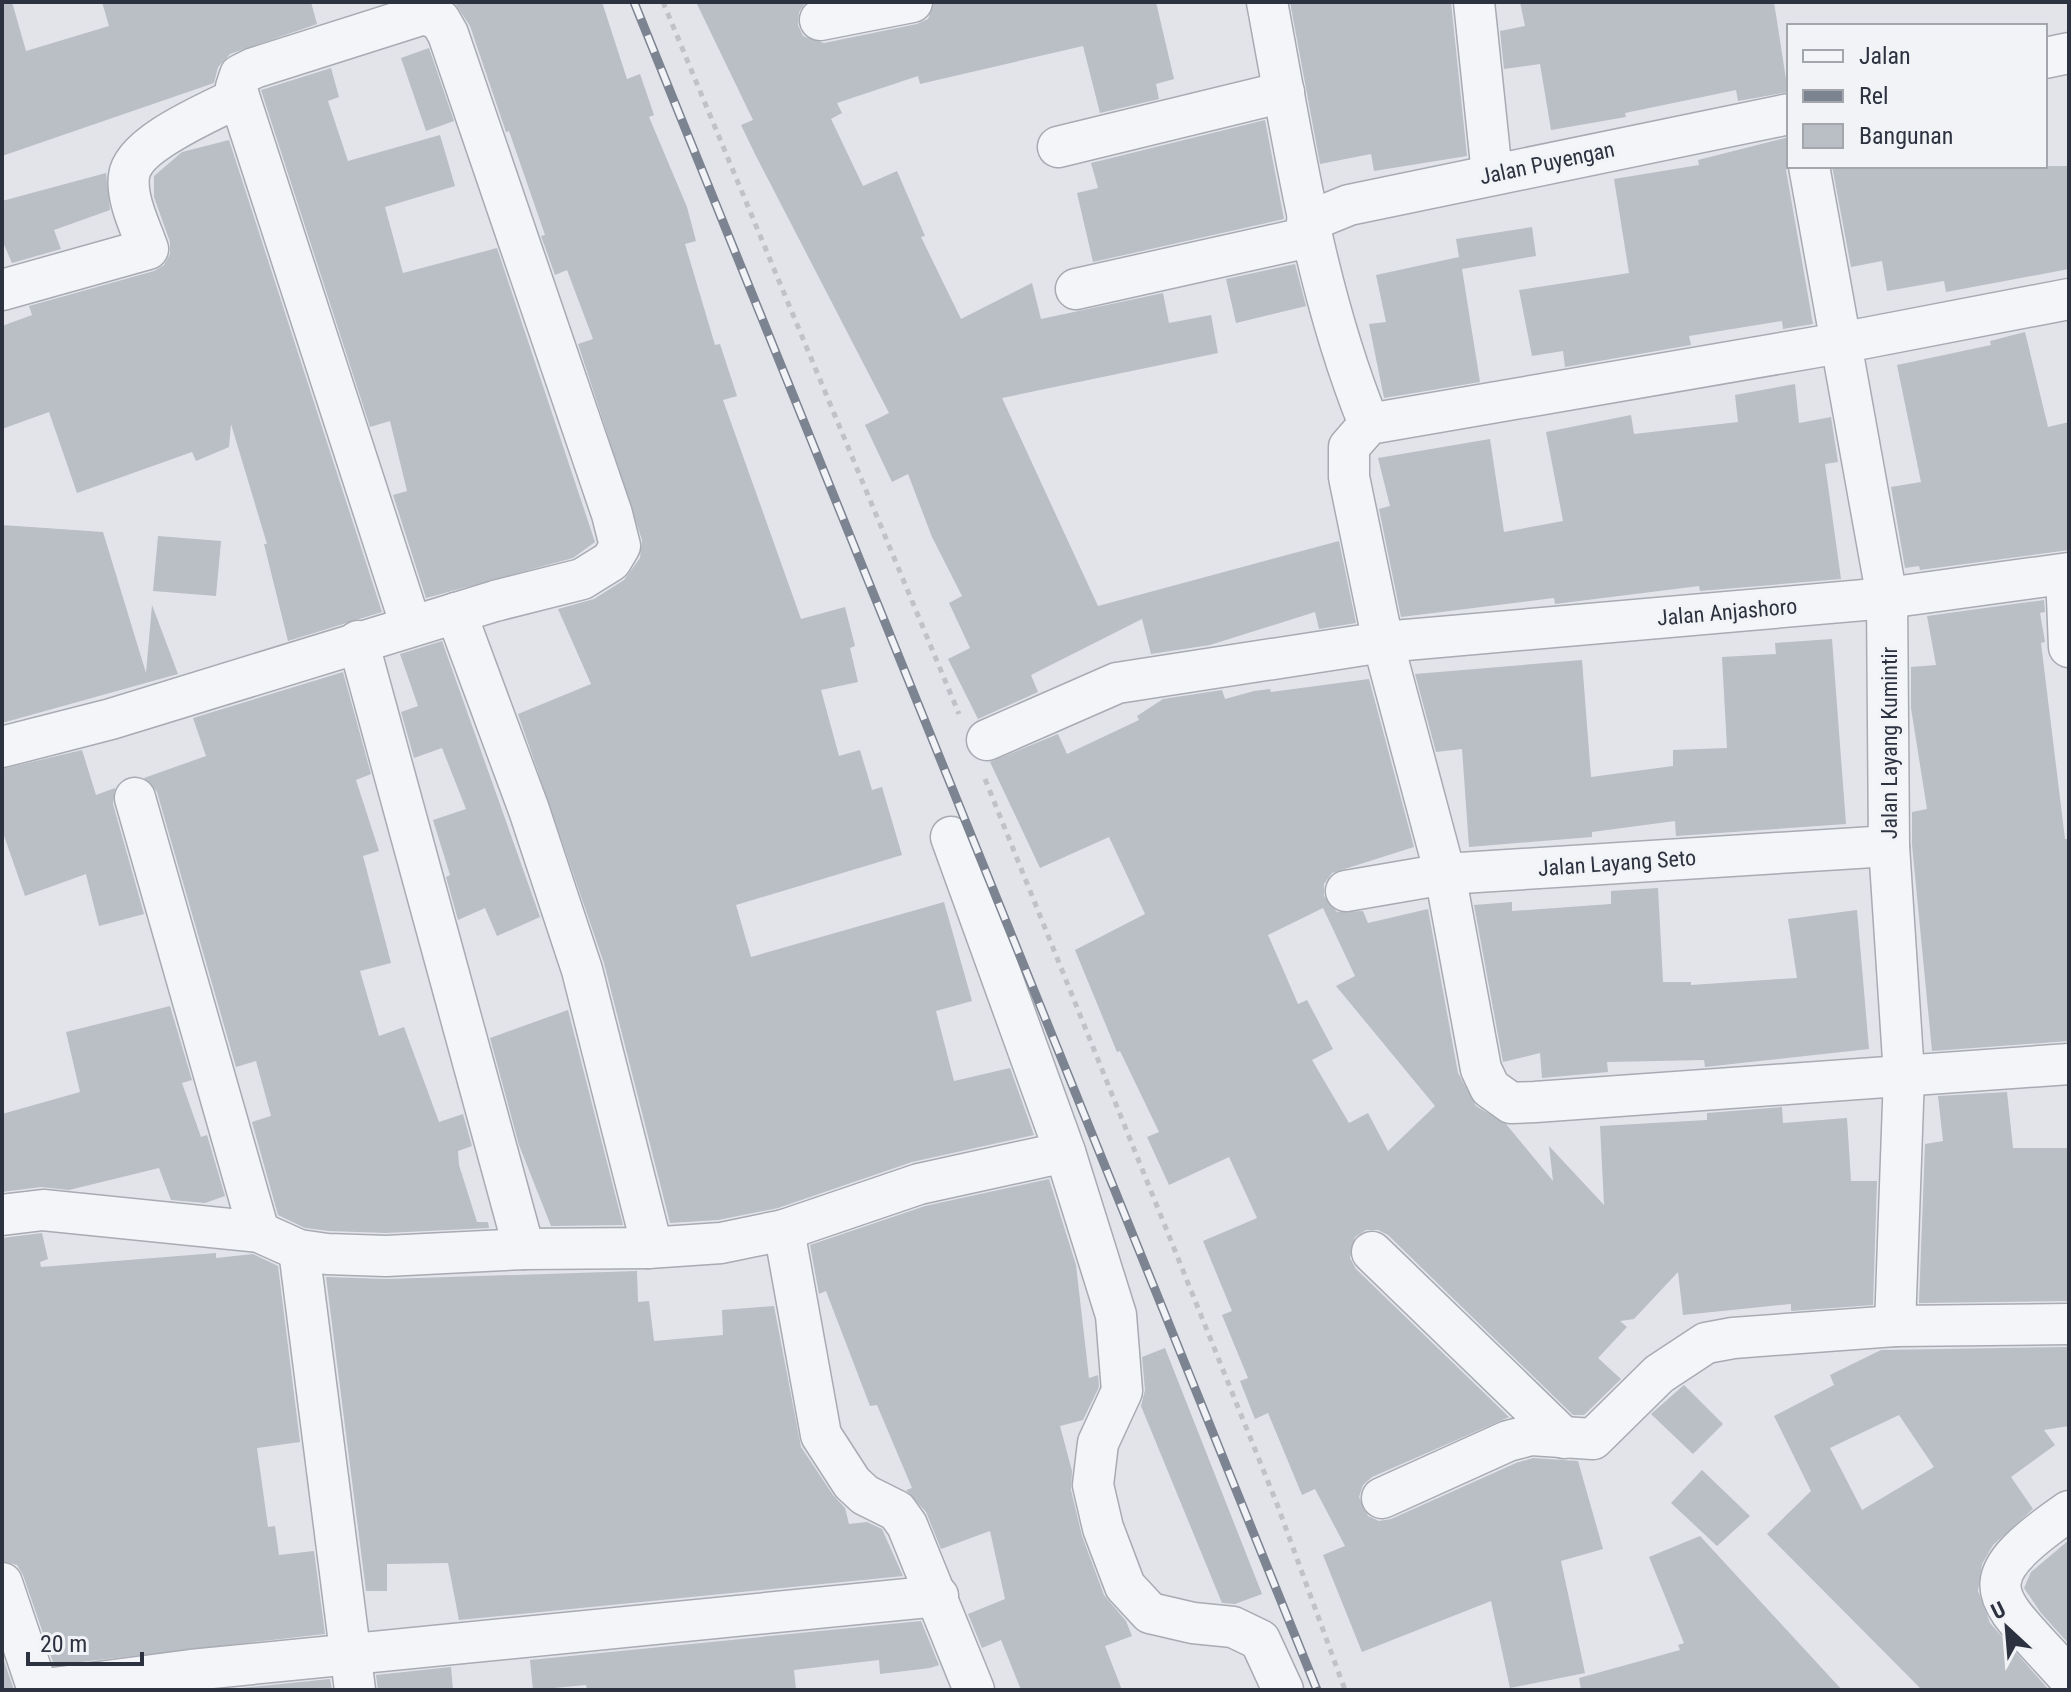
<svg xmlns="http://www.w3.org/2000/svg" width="2071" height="1692" font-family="'Roboto Condensed',sans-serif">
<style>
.building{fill:#babec5;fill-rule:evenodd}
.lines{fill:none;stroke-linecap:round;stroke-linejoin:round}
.minor-casing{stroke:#a8abb3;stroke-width:43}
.path{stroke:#c0c2c8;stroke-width:5;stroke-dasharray:6 6;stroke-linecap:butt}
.minor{stroke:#f4f5f8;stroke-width:40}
.rail-casing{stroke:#7d8491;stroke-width:9}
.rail{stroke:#f2f3f7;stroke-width:6;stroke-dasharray:18;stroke-linecap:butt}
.labels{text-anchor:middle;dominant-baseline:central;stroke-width:6;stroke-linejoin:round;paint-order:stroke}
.street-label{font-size:22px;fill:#2c323f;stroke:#f2f3f7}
</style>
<rect width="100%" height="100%" fill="#e2e4e9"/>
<!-- building -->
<g class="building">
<path d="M2 2H12L26 51 109 26 102 2H311L317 24 230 54 218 67 214 83 2 156Z"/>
<path d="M454 2H602L627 79 640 74 654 115 649 117 687 207 696 241 685 244 715 345 720 344 737 396 723 400 801 619 845 607 855 646 850 648 858 682 821 690 839 756 860 750 872 790 882 787 902 855 736 905 751 957 944 902 972 1001 936 1011 954 1081 1010 1068 1034 1135 912 1162 778 1208 718 1220 670 1223 604 963 518 714 591 684 558 609 594 599 624 580 640 558 642 540 578 344 593 339 567 270 555 275 541 236 545 235 509 131 506 132 470 26Z"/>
<path d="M696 2H806L799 12 798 25 803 36 824 43 917 24 928 19 934 2H1156L1174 79 1156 84 1159 99 1100 113 1083 46 920 84 918 76 837 103 842 113 831 119 863 186 897 171 925 236 921 237 961 319 1032 283 1041 319 1163 293 1169 323 1211 315 1218 353 1002 398 1098 606 1339 541 1356 623 1319 629 1315 612 1210 645 1151 654 1142 619 1031 675 1038 692 978 719 948 659 970 648 949 603 962 596 932 537 908 474 892 482 865 425 889 413 755 154 741 125 753 120Z"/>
<path d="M1290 2H1451L1467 156 1374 171 1371 154 1320 164Z"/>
<path d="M1520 2H1774L1788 92 1738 101 1736 90 1625 113 1626 117 1551 130 1540 64 1504 69 1500 31 1525 26Z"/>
<path d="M429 48 454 121 426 131 401 58Z"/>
<path d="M331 68 339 97 328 101 348 161 440 135 455 186 385 207 403 273 497 248 595 542 573 558 426 598 393 495 407 491 390 421 370 427 261 90Z"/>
<path d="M1265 120 1284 219 1093 262 1077 193 1098 188 1091 163Z"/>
<path d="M1789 137 1786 170 1813 324 1783 329 1782 321 1689 336 1691 345 1565 367 1563 351 1532 356 1519 290 1629 273 1614 179 1699 165 1698 160Z"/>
<path d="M229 140 382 612 288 641 264 544H267L231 424 229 447 196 461 192 452 77 493 49 412 2 429V326L32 315 29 306 154 271 164 265 170 254V242L154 197V176L182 152Z"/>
<path d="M1832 166H2069V269L1946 292 1944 281 1887 291 1882 261 1851 267Z"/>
<path d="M106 173 110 210 54 230 61 249 12 263 2 240V201Z"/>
<path d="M1532 227 1536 256 1462 269 1480 382 1384 398 1369 324 1386 322 1376 275 1459 257 1456 239Z"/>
<path d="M1295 264 1306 306 1236 323 1226 279Z"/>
<path d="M2025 332 2048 427 2069 422V550L1920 570 1919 566 1905 568 1891 487 1921 482 1897 365 1991 345 1990 341Z"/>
<path d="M1795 384 1799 423 1831 417 1838 462 1825 464 1841 579 1700 591 1699 586 1555 604 1554 598 1401 617 1379 509 1390 506 1378 458 1490 439 1504 532 1563 521 1546 432 1631 415 1634 434 1738 422 1735 395Z"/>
<path d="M2 525 103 532 146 673 152 605 178 674 2 723Z"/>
<path d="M158 536 221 541 216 596 153 591Z"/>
<path d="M2044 600 2045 612 2040 613 2045 642 2041 643 2065 839H2068L2069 1041 1932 1051 1912 845V812L1927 809 1911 708V667L1936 665 1927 616Z"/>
<path d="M1832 639 1846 824 1676 836 1675 821 1592 832V837L1469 847 1462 749 1436 752 1415 674 1582 660 1591 777 1673 766V750L1727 748 1722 657 1776 654 1775 643Z"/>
<path d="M442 641 540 917 497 936 485 908 458 920 446 877 450 875 433 820 466 809 442 748 414 758 401 712 418 706 400 654Z"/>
<path d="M343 672 371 774 356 780 379 851 363 856 391 963 360 971 379 1036 404 1027 439 1122 463 1114 472 1146 458 1151 459 1165 477 1222H488L489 1228 386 1233 329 1231 305 1228 278 1215 252 1122 271 1116 256 1061 236 1067 157 792 144 778 206 756 193 718Z"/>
<path d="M1369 679 1414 847 1332 873 1324 884V896L1337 912 1363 911 1368 923 1428 909 1458 1073 1476 1106 1506 1124 1553 1181 1549 1146 1604 1205 1600 1126 1707 1120V1113L1782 1107 1783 1123 1847 1118 1851 1181H1877L1873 1305 1791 1311V1304L1683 1315 1678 1272 1634 1319 1620 1321 1627 1327 1598 1358 1621 1379 1584 1415H1573L1388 1235 1378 1230H1366L1355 1237 1350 1258 1356 1269 1509 1417 1372 1477 1363 1485 1359 1497 1368 1516 1379 1521 1391 1519 1516 1463 1533 1458 1578 1461 1603 1549 1561 1561 1585 1673 1510 1688 1491 1601 1362 1652 1323 1555 1345 1546 1315 1489 1302 1495 1268 1413 1255 1419 1240 1381 1248 1378 1222 1315 1232 1311 1203 1241 1257 1218 1229 1157 1169 1185 1147 1137 1159 1132 1120 1051 1117 1052 1075 950 1145 914 1109 837 1040 868 990 762 1058 734 1067 754 1139 720 1137 716 1163 699 1222 690 1225 699 1254 691 1270 689 1271 692ZM1323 908 1355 976 1336 986 1435 1106 1388 1151 1368 1113 1349 1123 1312 1060 1333 1049 1307 1000 1298 1004 1268 935Z"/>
<path d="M82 750 96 795 115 788 113 804 144 914 99 926 86 874 25 896 2 830V769Z"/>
<path d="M1658 888 1663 982H1691V985L1797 978 1788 919 1857 910 1869 1049 1705 1067 1704 1060 1607 1062 1608 1072 1542 1078 1540 1053 1503 1062 1474 905 1512 902V911L1611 904V891Z"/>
<path d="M170 1006 192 1080 182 1083 201 1137 207 1135 225 1196 205 1203 171 1200 159 1168 69 1190 41 1187 2 1192V1114L80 1092 66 1032Z"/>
<path d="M568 1010 623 1225 551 1226 519 1145 490 1038Z"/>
<path d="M2007 1092 2013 1148H2069V1301L1919 1303 1925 1144 1943 1141 1938 1096Z"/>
<path d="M1049 1179 1076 1265 1089 1378 1098 1375 1099 1387 1083 1420 1060 1426 1072 1471 1071 1490 1082 1536 1104 1595 1126 1621 1132 1636 1105 1646 1122 1690H1021L1001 1640 982 1648 968 1614 1005 1599 990 1531 941 1549 926 1512 906 1490 912 1488 877 1405 870 1406 826 1291 819 1294 810 1245 925 1206Z"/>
<path d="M42 1233 48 1259 40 1262 41 1267 216 1253V1258L253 1254 278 1266 300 1442 257 1448 268 1527 275 1526 279 1555 314 1551 325 1634 54 1665 23 1575 17 1565 2 1561V1238Z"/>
<path d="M637 1271 638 1302 649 1301 654 1341 723 1335 722 1310 774 1306 801 1447 833 1495 845 1508 849 1524 867 1522 882 1529 903 1576 459 1620 448 1563 387 1564V1591H366L326 1277 387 1279Z"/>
<path d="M2069 1347V1426L2044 1430 2055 1445 2011 1477 2033 1509 1993 1545 1982 1564 1978 1591 1990 1623 2049 1690H1922L1767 1534 1811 1491 1774 1416 1834 1385 1830 1375 1881 1350ZM1899 1415 1934 1467 1862 1510 1830 1448Z"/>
<path d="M1165 1348 1262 1594 1235 1604 1222 1603 1141 1406 1145 1390 1142 1357Z"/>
<path d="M1684 1385 1723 1424 1693 1454 1651 1414Z"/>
<path d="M1702 1470 1750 1516 1717 1546 1671 1503Z"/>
<path d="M1700 1536 1842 1690H1581L1579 1678 1680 1650 1678 1645 1684 1643 1649 1557Z"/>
<path d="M2069 1540V1644L2041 1613 2024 1588 2031 1572Z"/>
<path d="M921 1621 939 1665 930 1668 880 1674 879 1660 794 1670 796 1690H587L586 1685 533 1690 530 1660Z"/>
<path d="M2 1655 14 1690H2Z"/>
<path d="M451 1667 453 1690H378L376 1675Z"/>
<path d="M330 1679 332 1690H222Z"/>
</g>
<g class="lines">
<!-- minor casing -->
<g class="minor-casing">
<g id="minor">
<path d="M1267 2C1294 145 1314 288 1369 424"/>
<path d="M1474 2 1492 174"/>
<path d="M820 20 912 2"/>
<path d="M2045 58 2069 53"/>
<path d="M1058 147 1284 92"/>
<path d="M1809 166 1887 598 1889 846 1904 1075 1895 1326"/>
<path d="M1307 222 1349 205 1789 114"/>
<path d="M1076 289 1309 237"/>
<path d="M2 290 148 249C140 226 126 199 129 176 133 143 210 112 239 97"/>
<path d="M2069 299 1840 343 1369 424 1349 447V477L1383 642 1445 874 1481 1069 1490 1088 1511 1103 1535 1102 2069 1064"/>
<path d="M2066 574 2069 647"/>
<path d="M456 613 529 810 582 970 648 1231V1248"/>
<path d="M358 641 524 1249"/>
<path d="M987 740 1117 683 1383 642 1887 598 2069 573"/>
<path d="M2 747 111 719 495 601 582 579 611 561 620 546 612 514 448 34 440 20 424 14 254 68 240 75 236 87 411 626"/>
<path d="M135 798 259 1232"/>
<path d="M951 837 1065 1152 1116 1315 1122 1391 1098 1443 1093 1485 1103 1528 1125 1586 1150 1613 1193 1623 1233 1627 1260 1640 1283 1690"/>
<path d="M1346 891 1445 874 1889 846"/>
<path d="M2 1215 43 1210 259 1232 299 1250 327 1254 386 1256 524 1249 648 1248 721 1243 784 1230 919 1184 1065 1152"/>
<path d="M784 1230 821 1435 852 1483 865 1495 897 1511 907 1525 974 1690"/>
<path d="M299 1250 355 1690"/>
<path d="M1372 1252 1564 1438"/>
<path d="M1382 1498 1508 1441 1531 1435 1593 1439 1659 1374 1706 1343 1733 1338 1895 1326 2069 1324"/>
<path d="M2069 1511C1960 1586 1997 1596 2069 1678"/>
<path d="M2 1583 38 1690"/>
<path d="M38 1690 191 1670 938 1596"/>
</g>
</g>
<!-- path -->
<g class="path">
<path d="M663 2 959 714"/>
<path d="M985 779 1277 1504 1345 1690"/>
</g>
<!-- minor -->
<use href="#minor" class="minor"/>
<!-- rail casing -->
<g class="rail-casing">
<path id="rail" d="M634 2 1317 1690"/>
</g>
<!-- rail -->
<use href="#rail" class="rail"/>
</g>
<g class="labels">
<!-- street labels -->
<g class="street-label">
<text transform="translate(1547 163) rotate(-12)">Jalan Puyengan</text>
<text transform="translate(1727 612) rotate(-5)">Jalan Anjashoro</text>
<text transform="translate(1889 743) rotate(-90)">Jalan Layang Kumintir</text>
<text transform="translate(1617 863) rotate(-4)">Jalan Layang Seto</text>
</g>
</g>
<!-- border -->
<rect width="2071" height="1692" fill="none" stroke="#2c323f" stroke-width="8"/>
<!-- legend -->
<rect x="1787" y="24" width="260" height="144" fill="#f2f3f7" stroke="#a3a6ad" stroke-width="2"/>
<rect x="1803" y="50" width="40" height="12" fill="#f4f5f8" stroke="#a3a6ad" stroke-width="2"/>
<text x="1859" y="64" font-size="24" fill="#2c323f">Jalan</text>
<rect x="1803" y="90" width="40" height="12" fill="#7d8491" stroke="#a3a6ad" stroke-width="2"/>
<text x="1859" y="104" font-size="24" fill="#2c323f">Rel</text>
<rect x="1803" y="124" width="40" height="24" fill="#babec5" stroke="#a3a6ad" stroke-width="2"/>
<text x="1859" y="144" font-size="24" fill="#2c323f">Bangunan</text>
<!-- north arrow -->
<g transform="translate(2007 1628) rotate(334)" stroke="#f2f3f7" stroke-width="6" paint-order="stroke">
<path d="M0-6L14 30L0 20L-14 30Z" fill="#2c323f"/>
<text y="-12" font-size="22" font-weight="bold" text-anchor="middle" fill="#2c323f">U</text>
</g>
<!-- scale -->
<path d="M28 1652v12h114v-12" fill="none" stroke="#2c323f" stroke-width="4"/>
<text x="40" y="1652" font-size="24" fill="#2c323f" stroke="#f2f3f7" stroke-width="6" paint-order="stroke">20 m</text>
</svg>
